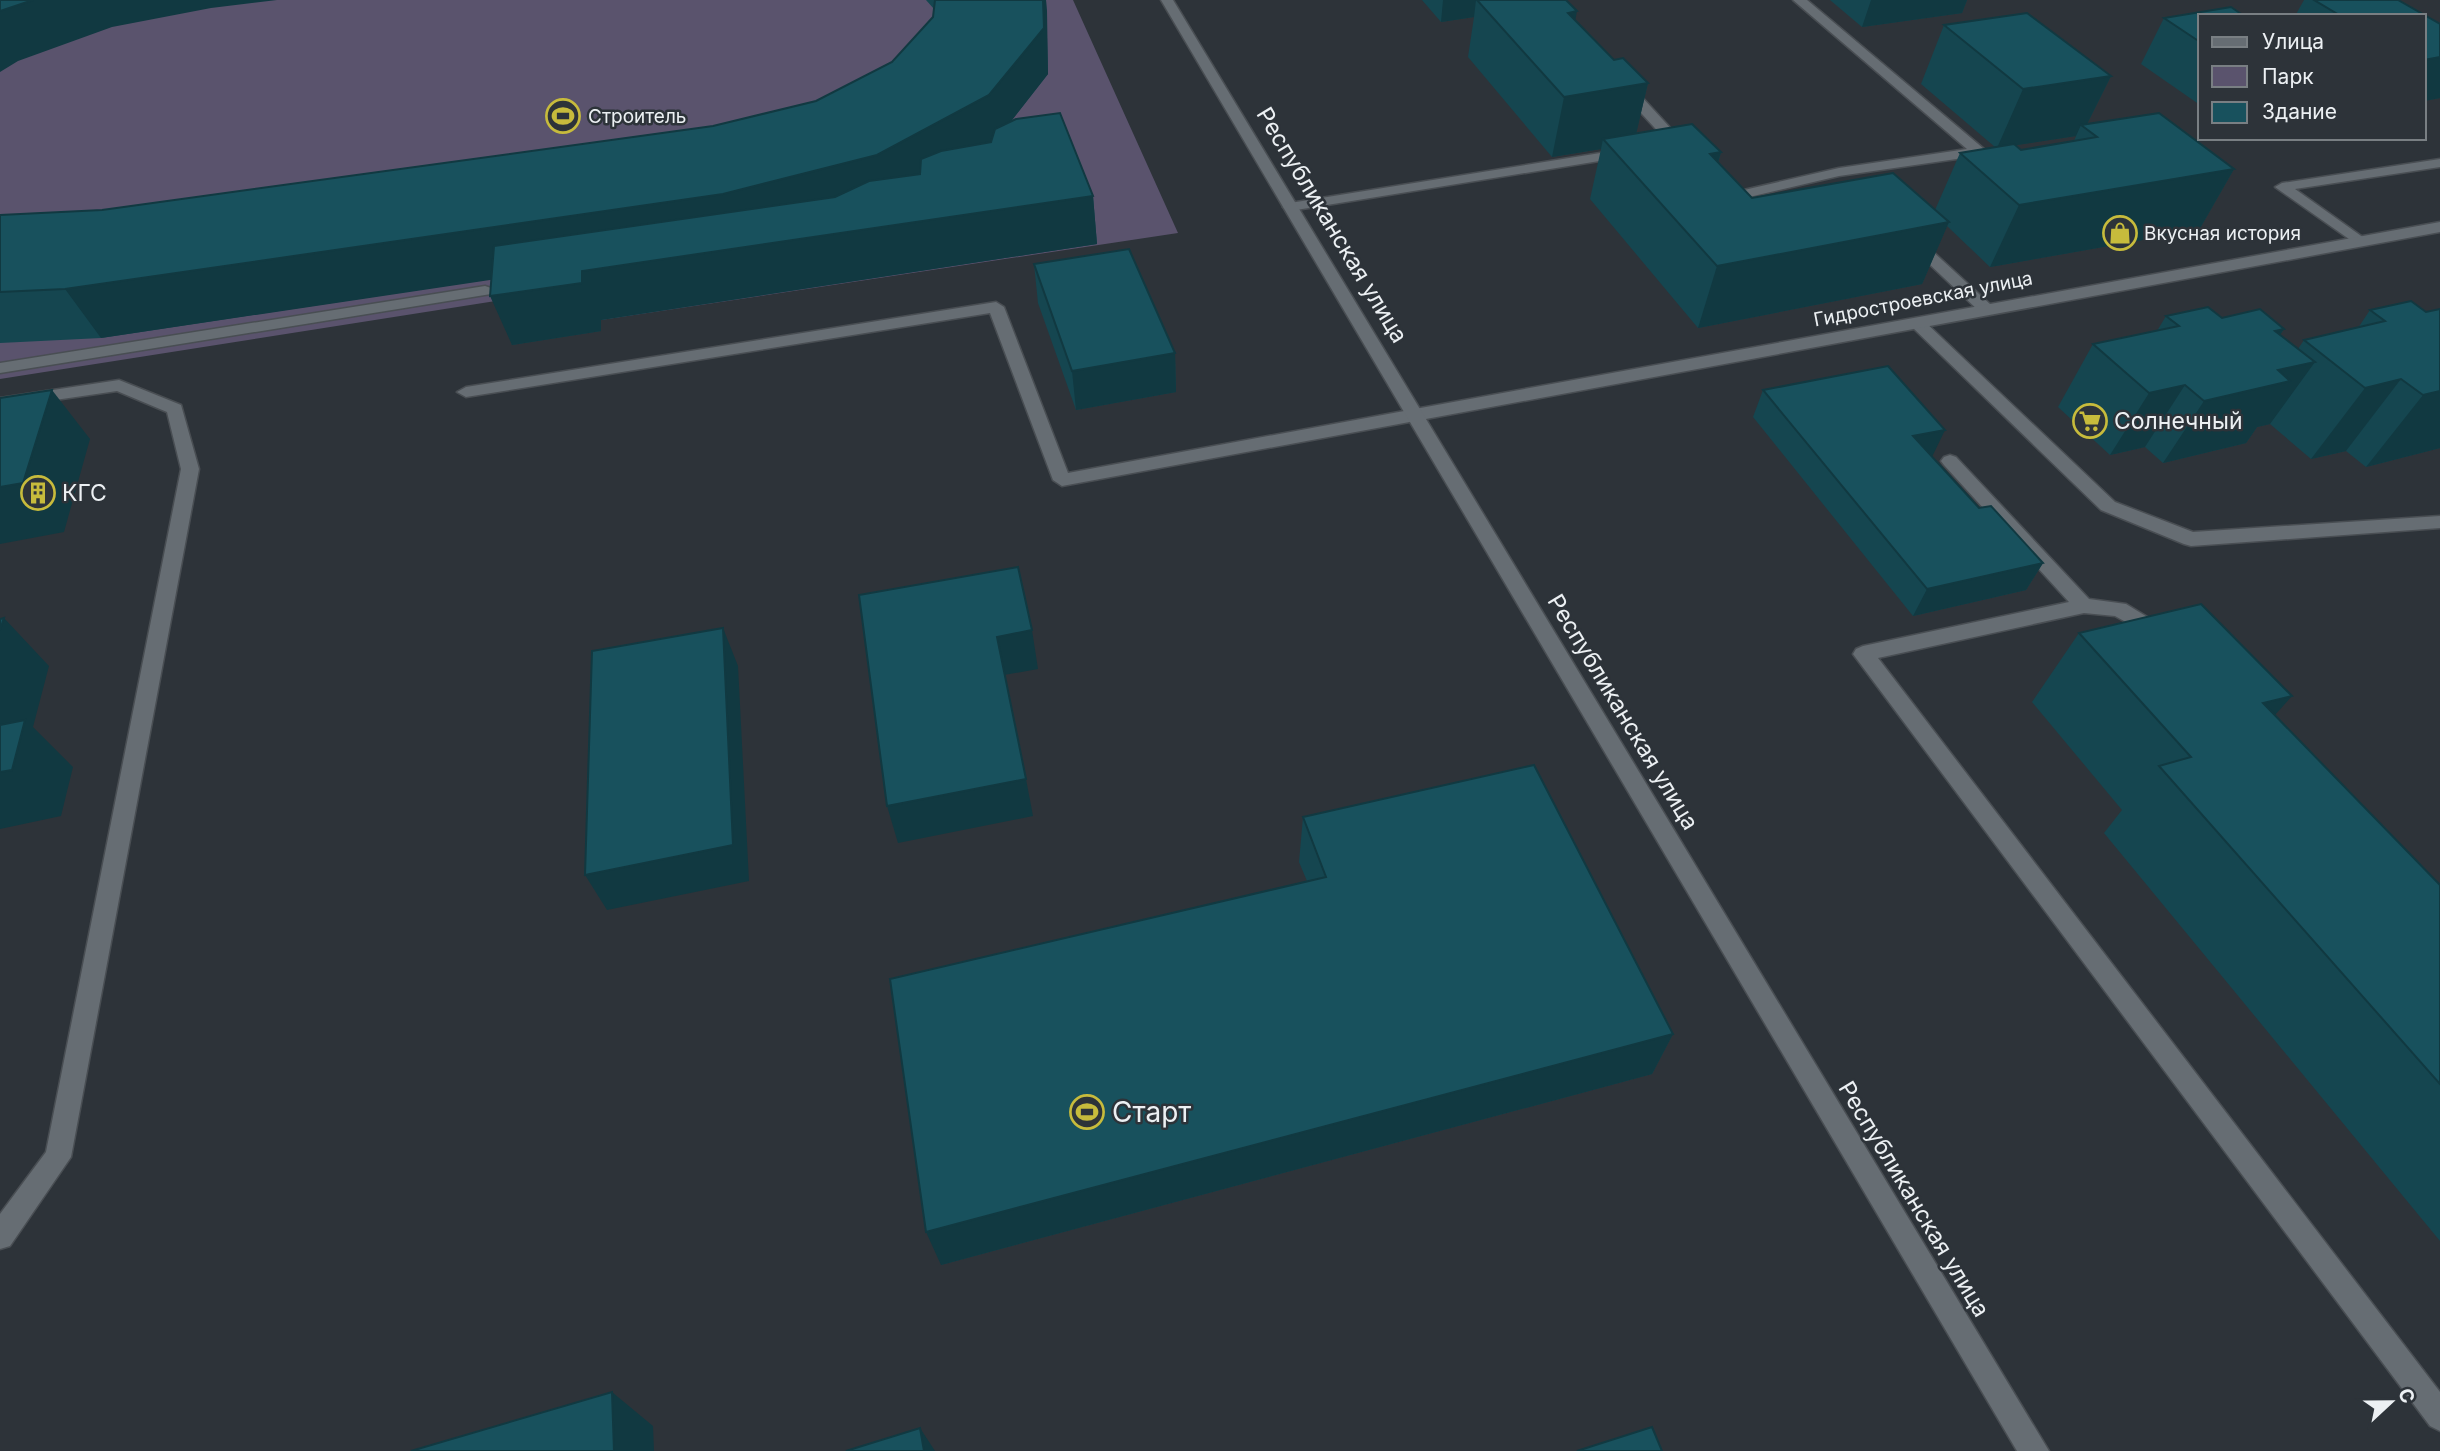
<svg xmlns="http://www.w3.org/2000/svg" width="2440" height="1451" font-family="Inter,sans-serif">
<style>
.green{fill:#5a536d}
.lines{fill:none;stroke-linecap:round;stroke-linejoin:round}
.service-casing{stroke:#494e53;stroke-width:3}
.minor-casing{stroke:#494e53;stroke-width:3}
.tertiary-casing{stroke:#494e53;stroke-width:3}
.service{fill:#666d73;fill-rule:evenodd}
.minor{fill:#666d73;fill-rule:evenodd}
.tertiary{fill:#666d73;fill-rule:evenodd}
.wall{fill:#154650;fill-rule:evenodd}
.shaded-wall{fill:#113941}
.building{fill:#18515d;stroke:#113941;stroke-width:2}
.labels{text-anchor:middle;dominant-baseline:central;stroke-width:5;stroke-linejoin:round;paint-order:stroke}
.far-poi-label{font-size:19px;fill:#ecf0f3;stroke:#2d3339;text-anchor:start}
.far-street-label{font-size:19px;fill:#ecf0f3;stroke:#2d3339}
.street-label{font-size:23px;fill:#ecf0f3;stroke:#2d3339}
.poi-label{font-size:23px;fill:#ecf0f3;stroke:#2d3339;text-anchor:start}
.near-poi-label{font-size:28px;fill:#ecf0f3;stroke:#2d3339;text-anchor:start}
</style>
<rect width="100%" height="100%" fill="#2d3339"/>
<!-- green -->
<path class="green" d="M0 0H1073L1178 233 601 320 502 300 0 379Z"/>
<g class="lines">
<!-- service casing -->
<g class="service-casing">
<g id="service">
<path d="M1793 0H1807L1984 149V155L1839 176 1728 202 1723 201 1716 193 1718 190 1723 189 1731 193 1839 168 1967 149Z"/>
<path d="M1623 81 1628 82 1687 146V152H1677L1618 88 1616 85Z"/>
<path d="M1625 149 1632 153 1630 156 1290 211 1283 207 1290 203Z"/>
<path d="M2440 159V167L2295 189 2364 238 2367 241 2364 244 2359 246 2275 187 2282 183Z"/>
<path d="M1912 235 1917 237 1991 305 1993 308 1991 311H1979L1907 243 1904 240 1907 237Z"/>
<path d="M485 286 491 288 493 291 491 294 0 373V363Z"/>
<path d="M996 302 1004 307 1068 473 1415 409 1424 415 1415 421 1062 486 1053 480 990 313 466 397 457 392 466 387Z"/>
<path d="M1917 318 1923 320 2115 502 2193 532 2440 516V528L2191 546 2184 544 2101 510 1911 326 1909 323Z"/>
<path d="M119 380 181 405 199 469 71 1157 10 1246 0 1249V1214L46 1152 181 469 167 412 117 391 0 408V398Z"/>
<path d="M1950 455 1956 457 2089 599 2126 604 2167 629 2170 634 2167 639 2160 641 2115 616 2084 613 1878 658 2440 1392V1431L2430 1426 1853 654 1856 649 1863 646 2069 602 1944 465 1941 461 1944 457Z"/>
</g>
</g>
<!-- minor casing -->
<g class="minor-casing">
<path id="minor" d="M2440 222V232L1415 421 1406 415 1415 409Z"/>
</g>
<!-- tertiary casing -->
<g class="tertiary-casing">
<path id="tertiary" d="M1161 0H1173L2049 1451H2017Z"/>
</g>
<!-- service -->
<use href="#service" class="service"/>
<!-- minor -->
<use href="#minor" class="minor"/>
<!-- tertiary -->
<use href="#tertiary" class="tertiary"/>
</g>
<!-- wall -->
<g class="wall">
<path d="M926 0H1046L1048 74 1011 121 1093 196 1097 244 601 320V331L512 345 491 279 101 338 0 343V215L102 210 713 126 816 101 892 62 933 17 934 9Z"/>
<path d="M1422 0H1566L1575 20 1614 60 1648 83 1636 133 1721 152 1718 163 1752 198 1935 210 1960 153 1995 147 1921 84 1944 25 2111 76 2087 124 2234 169 2199 230 1990 267 1947 226 1922 284 1698 328 1590 199 1601 149 1552 157 1468 57 1474 17 1441 22ZM2076 136 2074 141 2021 150 2016 145Z"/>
<path d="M1830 0H1967L1962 13 1862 27Z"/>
<path d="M2304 0H2398L2440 24V98L2424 101V16H2295Z"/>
<path d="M2200 16V105L2141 64 2164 18Z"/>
<path d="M1034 264 1175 353 1176 392 1076 410 1038 303Z"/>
<path d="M2440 309V448L2366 467 2346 451 2311 459 2270 424 2257 427 2246 443 2163 463 2145 447 2110 455 2058 407 2093 344 2157 331 2166 316 2222 318 2284 329 2280 335 2298 349 2304 340 2358 328 2370 310 2426 312Z"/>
<path d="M1763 390 1932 457 1979 508 2043 563 2026 590 1913 616 1753 417Z"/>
<path d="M2079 633 2274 715 2440 885V1241L2104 833 2122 810 2032 702Z"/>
<path d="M1303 817 1673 1034 1652 1074 941 1265 1307 881 1299 862Z"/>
</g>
<!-- shaded-wall -->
<g class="shaded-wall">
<path d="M33 0H277L211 8 112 27 18 61 0 72V11Z"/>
<path d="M1043 0H1046L1047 11 1048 74 995 142 886 203 737 243 101 338 65 289 723 194Z"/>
<path d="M1443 0H1476L1474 17 1441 22Z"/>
<path d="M1871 0H1967L1962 13 1862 27Z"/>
<path d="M1577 11 1566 69 1568 13Z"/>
<path d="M2440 57V98L2424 101V60Z"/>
<path d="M2111 76 2085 128 2081 125 2076 136 1997 148 2023 89Z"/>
<path d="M1648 83 1634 143 1603 139 1601 149 1552 157 1564 97Z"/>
<path d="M1721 152 1703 213 1710 154Z"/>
<path d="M2234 169 2199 230 1990 267 2019 205Z"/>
<path d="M1093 196 1097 244 601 320V331L512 345 490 296 582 271Z"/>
<path d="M1949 222 1922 284 1698 328 1717 266Z"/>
<path d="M2284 329 2242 391 2275 331Z"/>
<path d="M1175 353 1176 392 1076 410 1072 371Z"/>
<path d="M2315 362 2270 424 2257 427 2246 443 2163 463 2204 401 2278 370Z"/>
<path d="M2401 379 2346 451 2311 459 2365 388Z"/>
<path d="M2185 385 2145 447 2110 455 2149 393Z"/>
<path d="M52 390 90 439 64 532 0 544V487Z"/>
<path d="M2440 391V448L2366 467 2423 395Z"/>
<path d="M1945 430 1932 457 1913 436Z"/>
<path d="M2043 563 2026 590 1913 616 1927 589Z"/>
<path d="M4 618 49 666 33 727 73 767 61 816 0 829V630Z"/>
<path d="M723 628 738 666 749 881 607 910 585 875Z"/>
<path d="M1032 630 1038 669 1004 675 997 637Z"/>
<path d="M2292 696 2231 764 2263 703Z"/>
<path d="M1026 779 1033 816 898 843 887 806Z"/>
<path d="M1673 1034 1652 1074 941 1265 926 1232Z"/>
<path d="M612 1392 653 1426 654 1451H614Z"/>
<path d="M920 1428 935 1451H924Z"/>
</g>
<!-- building -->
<g class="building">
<path d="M0 0H33L0 11Z"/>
<path d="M935 0H1043L1044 28 989 95 877 155 723 194 65 289 0 292V215L102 210 713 126 816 101 892 62 933 17Z"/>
<path d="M1477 0H1566L1577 11 1568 13 1614 60 1623 58 1648 83 1564 97Z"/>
<path d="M2314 0H2398L2440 24V57L2424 60V16H2341Z"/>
<path d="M2231 7 2244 16H2200V42L2164 18Z"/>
<path d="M2027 13 2111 76 2023 89 1944 25Z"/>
<path d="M1060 113 1093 196 582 271V283L490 296 494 246 835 197 869 181 920 174 921 159 941 151 991 142 995 129 1016 119Z"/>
<path d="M2159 113 2234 169 2019 205 1960 153 2014 144 2021 150 2097 137 2081 125Z"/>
<path d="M1692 124 1721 152 1710 154 1752 198 1893 173 1949 222 1717 266 1603 139Z"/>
<path d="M1129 249 1175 353 1072 371 1034 264Z"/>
<path d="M2411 301 2426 312 2440 309V391L2423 395 2401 379 2365 388 2304 340 2385 321 2370 310Z"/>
<path d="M2208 307 2222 318 2260 309 2284 329 2275 331 2315 362 2278 370 2290 381 2204 401 2185 385 2149 393 2093 344 2179 326 2166 316Z"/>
<path d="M1888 366 1945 430 1913 436 1979 508 1991 506 2043 563 1927 589 1763 390Z"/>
<path d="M52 390 23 483 0 487V398Z"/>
<path d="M1018 567 1032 630 997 637 1026 779 887 806 859 595Z"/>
<path d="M2201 604 2292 696 2263 703 2440 885V1084L2159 766 2191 757 2079 633Z"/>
<path d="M4 618 0 630V619Z"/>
<path d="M723 628 733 845 585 875 592 651Z"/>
<path d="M25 720 12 770 0 772V725Z"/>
<path d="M1534 765 1673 1034 926 1232 890 979 1326 877 1303 817Z"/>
<path d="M612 1392 614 1451H411Z"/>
<path d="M1652 1427 1662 1451H1577Z"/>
<path d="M920 1428 924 1451H846Z"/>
</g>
<!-- icons -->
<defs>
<g id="stadium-ring" transform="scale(1.75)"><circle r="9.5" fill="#2d3339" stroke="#c7bb3c" stroke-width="1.5"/><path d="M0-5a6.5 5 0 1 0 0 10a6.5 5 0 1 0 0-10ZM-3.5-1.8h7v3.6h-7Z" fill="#c7bb3c"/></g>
<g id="shop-ring" transform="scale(1.75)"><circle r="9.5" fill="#2d3339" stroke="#c7bb3c" stroke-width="1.5"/><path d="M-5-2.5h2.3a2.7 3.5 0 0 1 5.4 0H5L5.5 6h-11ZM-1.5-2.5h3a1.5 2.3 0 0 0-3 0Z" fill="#c7bb3c"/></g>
<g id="supermarket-ring" transform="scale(1.75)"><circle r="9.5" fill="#2d3339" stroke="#c7bb3c" stroke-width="1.5"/><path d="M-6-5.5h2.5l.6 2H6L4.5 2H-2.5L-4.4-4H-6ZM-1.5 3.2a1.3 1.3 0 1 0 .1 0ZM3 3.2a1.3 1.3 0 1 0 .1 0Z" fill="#c7bb3c"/></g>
<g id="building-ring" transform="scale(1.75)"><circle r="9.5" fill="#2d3339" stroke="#c7bb3c" stroke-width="1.5"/><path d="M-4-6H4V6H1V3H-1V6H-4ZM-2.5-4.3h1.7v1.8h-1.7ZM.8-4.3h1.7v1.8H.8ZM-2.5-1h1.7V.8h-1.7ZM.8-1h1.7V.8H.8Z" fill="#c7bb3c"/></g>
</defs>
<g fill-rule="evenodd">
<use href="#stadium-ring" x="563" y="116"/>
<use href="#shop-ring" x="2120" y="233"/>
<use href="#supermarket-ring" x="2090" y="421"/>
<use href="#building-ring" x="38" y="493"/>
<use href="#stadium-ring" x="1087" y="1112"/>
</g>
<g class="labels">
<!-- far-poi labels -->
<g class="far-poi-label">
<text x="588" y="116">Строитель</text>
<text x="2144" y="233">Вкусная история</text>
</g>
<!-- far-street labels -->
<g class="far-street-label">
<text transform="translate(1923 299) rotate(-11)">Гидростроевская улица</text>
</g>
<!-- street labels -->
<g class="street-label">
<text transform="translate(1332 225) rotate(59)">Республиканская улица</text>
<text transform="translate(1623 712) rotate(59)">Республиканская улица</text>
<text transform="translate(1914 1199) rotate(59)">Республиканская улица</text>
</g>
<!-- poi labels -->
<g class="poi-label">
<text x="2114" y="421">Солнечный</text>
<text x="62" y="493">КГС</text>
</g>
<!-- near-poi labels -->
<g class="near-poi-label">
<text x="1112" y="1112">Старт</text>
</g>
</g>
<!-- legend -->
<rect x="2198" y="14" width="228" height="126" fill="#2d3339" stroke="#797f83" stroke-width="2"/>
<rect x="2212" y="37" width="35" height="10" fill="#666d73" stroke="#797f83" stroke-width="2"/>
<text x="2262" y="49" font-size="21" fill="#ecf0f3">Улица</text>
<rect x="2212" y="66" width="35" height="21" fill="#5a536d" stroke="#797f83" stroke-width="2"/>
<text x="2262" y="84" font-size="21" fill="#ecf0f3">Парк</text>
<rect x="2212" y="102" width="35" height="21" fill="#18515d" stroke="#797f83" stroke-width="2"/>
<text x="2262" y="119" font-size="21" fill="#ecf0f3">Здание</text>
<!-- north arrow -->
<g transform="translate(2391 1402) rotate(68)" stroke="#2d3339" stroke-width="5" paint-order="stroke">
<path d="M0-5L12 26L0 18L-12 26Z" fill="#ecf0f3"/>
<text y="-10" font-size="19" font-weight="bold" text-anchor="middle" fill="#ecf0f3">С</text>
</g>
</svg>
